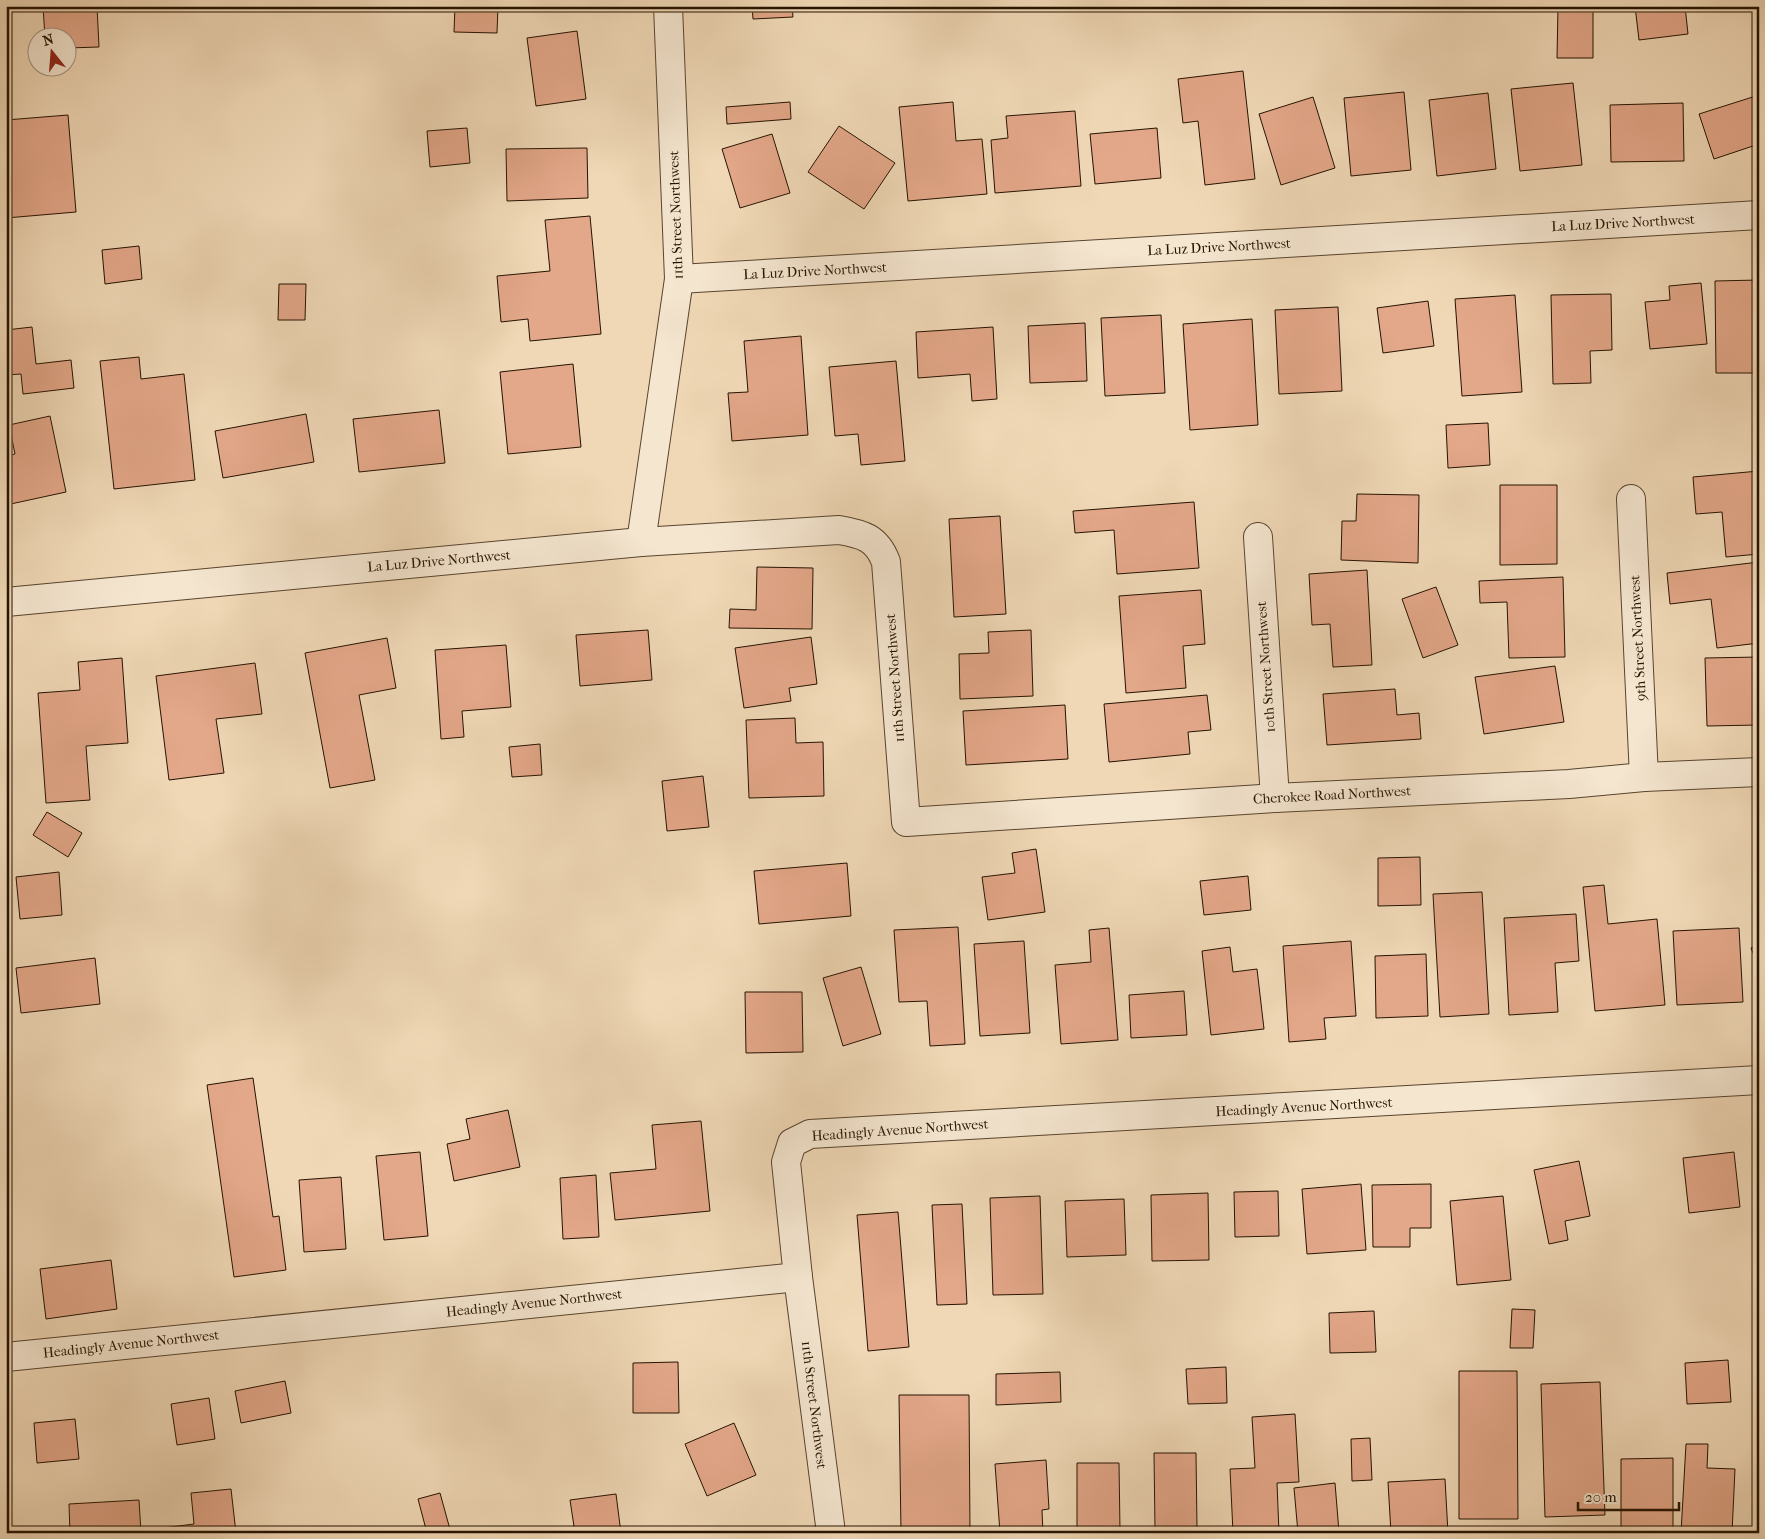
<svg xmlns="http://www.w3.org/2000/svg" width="1765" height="1539" font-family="'IM FELL French Canon',serif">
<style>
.building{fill:#e3a789;stroke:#251300}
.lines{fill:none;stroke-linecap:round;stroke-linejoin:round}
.minor-casing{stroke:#58442e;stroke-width:30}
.minor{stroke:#f5e6d0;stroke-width:28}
.labels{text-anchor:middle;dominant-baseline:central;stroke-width:4;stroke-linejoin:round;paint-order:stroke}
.street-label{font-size:14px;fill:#251300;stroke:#f5e6d0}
</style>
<rect width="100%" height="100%" fill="#f0d8b6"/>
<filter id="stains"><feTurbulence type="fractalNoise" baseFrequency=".004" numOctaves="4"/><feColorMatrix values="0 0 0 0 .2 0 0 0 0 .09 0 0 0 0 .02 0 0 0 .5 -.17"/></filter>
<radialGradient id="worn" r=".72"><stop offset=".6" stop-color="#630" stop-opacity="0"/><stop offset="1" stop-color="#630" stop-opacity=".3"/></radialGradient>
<!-- building -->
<g class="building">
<path d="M43 6H97L99 47 68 48V38H45Z"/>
<path d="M455 6H498L497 33 454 32Z"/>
<path d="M752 6H792L793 17 753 19Z"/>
<path d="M1635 6H1685L1688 34 1639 40Z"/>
<path d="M1558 7 1593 8V58H1557Z"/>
<path d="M577 31 586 99 536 106 527 38Z"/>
<path d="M1243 71 1255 179 1205 185 1198 121 1183 123 1178 79Z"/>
<path d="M1573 83 1582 165 1520 171 1511 89Z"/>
<path d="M1404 92 1411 170 1351 176 1344 98Z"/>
<path d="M1488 93 1496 169 1437 176 1429 100Z"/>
<path d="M1759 95V144L1714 159 1699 114Z"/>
<path d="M1313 97 1335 168 1281 185 1259 114Z"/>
<path d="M790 102 791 119 727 124 726 107Z"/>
<path d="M953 102 956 141 982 139 987 194 908 201 899 107Z"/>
<path d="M1683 103 1684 161 1611 162 1610 105Z"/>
<path d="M1075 111 1081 186 995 193 991 140 1008 138 1006 116Z"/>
<path d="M68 115 76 212 6 218V120Z"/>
<path d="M839 126 895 163 864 209 808 172Z"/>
<path d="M467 128 470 163 430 167 427 131Z"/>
<path d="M1157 128 1161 178 1095 184 1090 134Z"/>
<path d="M772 134 790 193 740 208 722 149Z"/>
<path d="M587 148 588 198 507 201 506 149Z"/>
<path d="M590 216 601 334 530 341 528 319 501 322 497 276 550 271 545 220Z"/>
<path d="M139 246 142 279 105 284 102 250Z"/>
<path d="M1759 280V373H1716L1715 281Z"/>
<path d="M1701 283 1707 344 1650 349 1645 302 1670 300 1669 286Z"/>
<path d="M279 284H306L305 320H278Z"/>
<path d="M1611 294 1612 350 1590 351 1591 383 1553 384 1551 295Z"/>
<path d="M1515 295 1522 392 1462 396 1455 299Z"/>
<path d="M1428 301 1434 346 1383 353 1377 308Z"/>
<path d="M1338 307 1342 391 1279 394 1275 310Z"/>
<path d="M1161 315 1165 393 1105 396 1101 318Z"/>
<path d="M1252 319 1258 425 1190 430 1183 324Z"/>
<path d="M1085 323 1087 381 1030 383 1028 326Z"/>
<path d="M32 327 36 364 71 360 74 388 23 394 21 374 6 375V330Z"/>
<path d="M993 327 997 399 972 401 970 374 918 378 916 332Z"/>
<path d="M801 336 808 435 732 441 728 393 748 392 744 341Z"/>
<path d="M139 357 141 379 184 374 195 480 114 489 100 361Z"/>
<path d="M896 361 905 461 861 465 858 434 835 436 829 367Z"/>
<path d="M573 364 581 447 508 454 500 372Z"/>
<path d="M439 410 445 463 359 472 353 419Z"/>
<path d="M306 414 314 462 223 478 215 431Z"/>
<path d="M50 416 66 492 6 505V456L15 454 9 425Z"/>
<path d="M1488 423 1490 465 1448 468 1446 425Z"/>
<path d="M1759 471V554L1726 557 1722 512 1696 514 1693 477Z"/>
<path d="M1500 485H1557V564L1500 565Z"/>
<path d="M1357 494 1419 495 1418 563 1341 560 1342 521H1356Z"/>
<path d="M1194 502 1199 568 1117 574 1114 530 1075 533 1073 511Z"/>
<path d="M1000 516 1006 614 954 617 949 519Z"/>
<path d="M1759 562V643L1717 648 1711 599 1670 604 1667 573Z"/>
<path d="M757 567 813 568 812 629 729 628 730 609 756 610Z"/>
<path d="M1367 570 1372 665 1333 667 1330 624 1312 625 1309 574Z"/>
<path d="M1563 577 1565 657 1509 658 1507 602 1480 603 1479 581Z"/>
<path d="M1436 587 1458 645 1423 658 1402 599Z"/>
<path d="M1201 590 1205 644 1183 646 1186 688 1126 693 1119 596Z"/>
<path d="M648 630 652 680 580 686 576 635Z"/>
<path d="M1031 630 1033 696 960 699 959 654 989 653 988 632Z"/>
<path d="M811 637 817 684 789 688 791 701 744 708 735 648Z"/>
<path d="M387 638 396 688 359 695 375 780 330 788 305 653Z"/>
<path d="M506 645 511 707 462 711 464 737 441 739 435 650Z"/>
<path d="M1759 657V725L1707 726 1705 658Z"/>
<path d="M122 658 128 743 86 746 90 800 46 803 38 693 80 690 78 662Z"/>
<path d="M255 663 262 714 216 719 224 773 169 780 156 676Z"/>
<path d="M1555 666 1564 722 1484 734 1475 677Z"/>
<path d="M1395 689 1397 715 1419 713 1421 739 1327 745 1323 694Z"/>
<path d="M1207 695 1211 730 1188 732 1190 754 1109 762 1104 704Z"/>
<path d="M1065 705 1068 759 966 765 963 711Z"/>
<path d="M795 718 796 743 823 742 824 796 749 798 746 720Z"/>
<path d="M540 744 542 775 512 777 509 747Z"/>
<path d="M703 776 709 827 667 831 662 781Z"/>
<path d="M47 812 82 833 68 857 33 835Z"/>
<path d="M1036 849 1045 912 988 920 982 877 1015 873 1012 853Z"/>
<path d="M1420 857 1421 905 1378 906V858Z"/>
<path d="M847 863 851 916 759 924 754 871Z"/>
<path d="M59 872 62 915 20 919 16 877Z"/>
<path d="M1248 876 1251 910 1204 915 1200 881Z"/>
<path d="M1604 885 1608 924 1657 919 1665 1005 1595 1011 1583 887Z"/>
<path d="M1482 892 1489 1014 1440 1017 1433 894Z"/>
<path d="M1576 914 1579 961 1555 963 1558 1012 1509 1015 1504 918Z"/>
<path d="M958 927 965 1044 930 1046 927 1001 899 1002 894 930Z"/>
<path d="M1109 928 1118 1040 1061 1044 1055 965 1091 962 1089 930Z"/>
<path d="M1739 928 1743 1002 1677 1005 1673 931Z"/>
<path d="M1024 941 1030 1033 980 1036 974 944Z"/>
<path d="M1351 941 1356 1016 1324 1018 1326 1039 1289 1042 1283 946Z"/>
<path d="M1759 945V968L1751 948Z"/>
<path d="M1230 947 1233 972 1257 969 1264 1029 1211 1035 1202 951Z"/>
<path d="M1426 954 1428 1016 1376 1018 1375 956Z"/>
<path d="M95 958 100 1004 21 1013 16 968Z"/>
<path d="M861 967 881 1034 843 1046 823 978Z"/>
<path d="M1184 991 1187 1035 1131 1038 1129 995Z"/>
<path d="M745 992H802L803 1052 746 1053Z"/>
<path d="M253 1078 273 1217 279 1216 286 1270 234 1277 207 1085Z"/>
<path d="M508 1110 520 1167 454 1181 447 1144 470 1139 466 1119Z"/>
<path d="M701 1121 710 1211 615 1220 610 1173 656 1169 652 1125Z"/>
<path d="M420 1152 428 1236 384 1240 376 1156Z"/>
<path d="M1734 1152 1740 1207 1689 1213 1683 1158Z"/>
<path d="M1579 1161 1590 1216 1565 1221 1568 1240 1549 1244 1534 1170Z"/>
<path d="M596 1175 599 1237 563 1239 560 1178Z"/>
<path d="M341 1177 346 1249 304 1252 299 1180Z"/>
<path d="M1361 1184 1366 1250 1307 1254 1302 1189Z"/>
<path d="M1431 1184V1228H1410V1247H1373L1372 1185Z"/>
<path d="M1278 1191 1279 1236 1235 1237 1234 1192Z"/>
<path d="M1208 1193 1209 1260 1152 1261 1151 1195Z"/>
<path d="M1040 1196 1043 1294 993 1295 990 1198Z"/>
<path d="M1503 1196 1511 1280 1457 1285 1450 1201Z"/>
<path d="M1124 1199 1126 1255 1067 1257 1065 1201Z"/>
<path d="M962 1204 967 1304 937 1305 932 1205Z"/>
<path d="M898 1212 909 1347 868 1351 857 1215Z"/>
<path d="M111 1260 117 1309 46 1319 40 1269Z"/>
<path d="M1512 1309 1535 1310 1533 1348H1510Z"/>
<path d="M1374 1311 1376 1352 1330 1353 1329 1313Z"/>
<path d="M1728 1360 1731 1402 1687 1404 1685 1363Z"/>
<path d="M678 1362 679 1413H633V1363Z"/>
<path d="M1226 1367 1227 1403 1188 1404 1186 1369Z"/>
<path d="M1459 1371H1517L1518 1519H1459Z"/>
<path d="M1060 1372 1061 1402 996 1405V1374Z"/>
<path d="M285 1381 291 1413 241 1423 235 1391Z"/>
<path d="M1600 1382 1605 1515 1545 1517 1541 1384Z"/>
<path d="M899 1395H969L970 1533H901Z"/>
<path d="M209 1398 215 1439 177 1445 171 1404Z"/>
<path d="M1295 1414 1299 1482 1277 1483 1279 1532 1233 1533 1230 1469 1255 1468 1252 1417Z"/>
<path d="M75 1419 79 1459 37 1463 34 1423Z"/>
<path d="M734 1423 756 1475 707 1496 685 1444Z"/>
<path d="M1370 1438 1372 1480 1352 1481 1351 1439Z"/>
<path d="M1686 1444H1708L1707 1468 1735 1469 1732 1533H1681Z"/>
<path d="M1154 1453H1196L1197 1528 1155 1529Z"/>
<path d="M1673 1458V1533H1621V1459Z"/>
<path d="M1046 1460 1049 1509 1042 1510 1043 1533H1000L995 1464Z"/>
<path d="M1077 1463H1119L1120 1531H1077Z"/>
<path d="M1445 1479 1448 1533H1391L1388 1482Z"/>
<path d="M1335 1483 1339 1532 1298 1533 1294 1488Z"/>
<path d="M231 1489 236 1533H164L163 1528 194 1524 191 1493Z"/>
<path d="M440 1493 451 1533H427L418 1499Z"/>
<path d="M616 1494 621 1533H575L570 1500Z"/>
<path d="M139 1500 141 1533H70L69 1504Z"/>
</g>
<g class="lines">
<!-- minor casing -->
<g class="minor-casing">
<g id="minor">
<path d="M679 279 1759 215"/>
<path d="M1631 499 1644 777"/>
<path d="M1258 537 1275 798"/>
<path d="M641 542 679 279 668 6"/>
<path d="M6 602 641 542 839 530C863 534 877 538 886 562L906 822 1275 798 1569 784 1644 777 1759 772"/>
<path d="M6 1357 798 1277"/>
<path d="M831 1533 798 1277 786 1162 792 1143 810 1134 1759 1080"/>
</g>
</g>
<!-- minor -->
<use href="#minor" class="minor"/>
</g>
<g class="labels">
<!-- street labels -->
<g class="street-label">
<text transform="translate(676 215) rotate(-92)">11th Street Northwest</text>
<text transform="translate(1623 223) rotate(-3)">La Luz Drive Northwest</text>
<text transform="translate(1219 247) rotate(-3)">La Luz Drive Northwest</text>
<text transform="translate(815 271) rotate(-3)">La Luz Drive Northwest</text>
<text transform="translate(439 561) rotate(-5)">La Luz Drive Northwest</text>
<text transform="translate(1638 638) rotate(-93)">9th Street Northwest</text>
<text transform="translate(1266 667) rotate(-94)">10th Street Northwest</text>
<text transform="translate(895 678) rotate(-94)">11th Street Northwest</text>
<text transform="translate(1332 795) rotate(-3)">Cherokee Road Northwest</text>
<text transform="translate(1304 1107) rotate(-3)">Headingly Avenue Northwest</text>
<text transform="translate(900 1130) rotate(-4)">Headingly Avenue Northwest</text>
<text transform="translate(534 1303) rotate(-6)">Headingly Avenue Northwest</text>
<text transform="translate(131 1344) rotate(-6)">Headingly Avenue Northwest</text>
<text transform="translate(814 1405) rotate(83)">11th Street Northwest</text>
</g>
</g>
<!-- margin -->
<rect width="1765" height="1539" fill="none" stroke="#f0d8b6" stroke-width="25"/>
<rect x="8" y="8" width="1750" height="1524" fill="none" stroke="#251300" stroke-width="2.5"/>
<rect x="12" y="12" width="1740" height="1514" fill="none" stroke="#251300"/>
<!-- north arrow -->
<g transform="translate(52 52) rotate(343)"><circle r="24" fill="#f5e6d0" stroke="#a2927d"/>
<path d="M0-4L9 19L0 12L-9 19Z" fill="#8f2418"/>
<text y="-8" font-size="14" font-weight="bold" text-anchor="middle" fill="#251300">N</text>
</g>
<!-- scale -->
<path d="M1578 1502v8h101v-8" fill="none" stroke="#251300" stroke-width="2.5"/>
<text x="1585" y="1502" font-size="15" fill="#251300" stroke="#f5e6d0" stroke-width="4" paint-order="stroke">20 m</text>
<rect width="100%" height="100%" filter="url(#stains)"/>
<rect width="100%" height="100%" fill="url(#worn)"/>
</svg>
